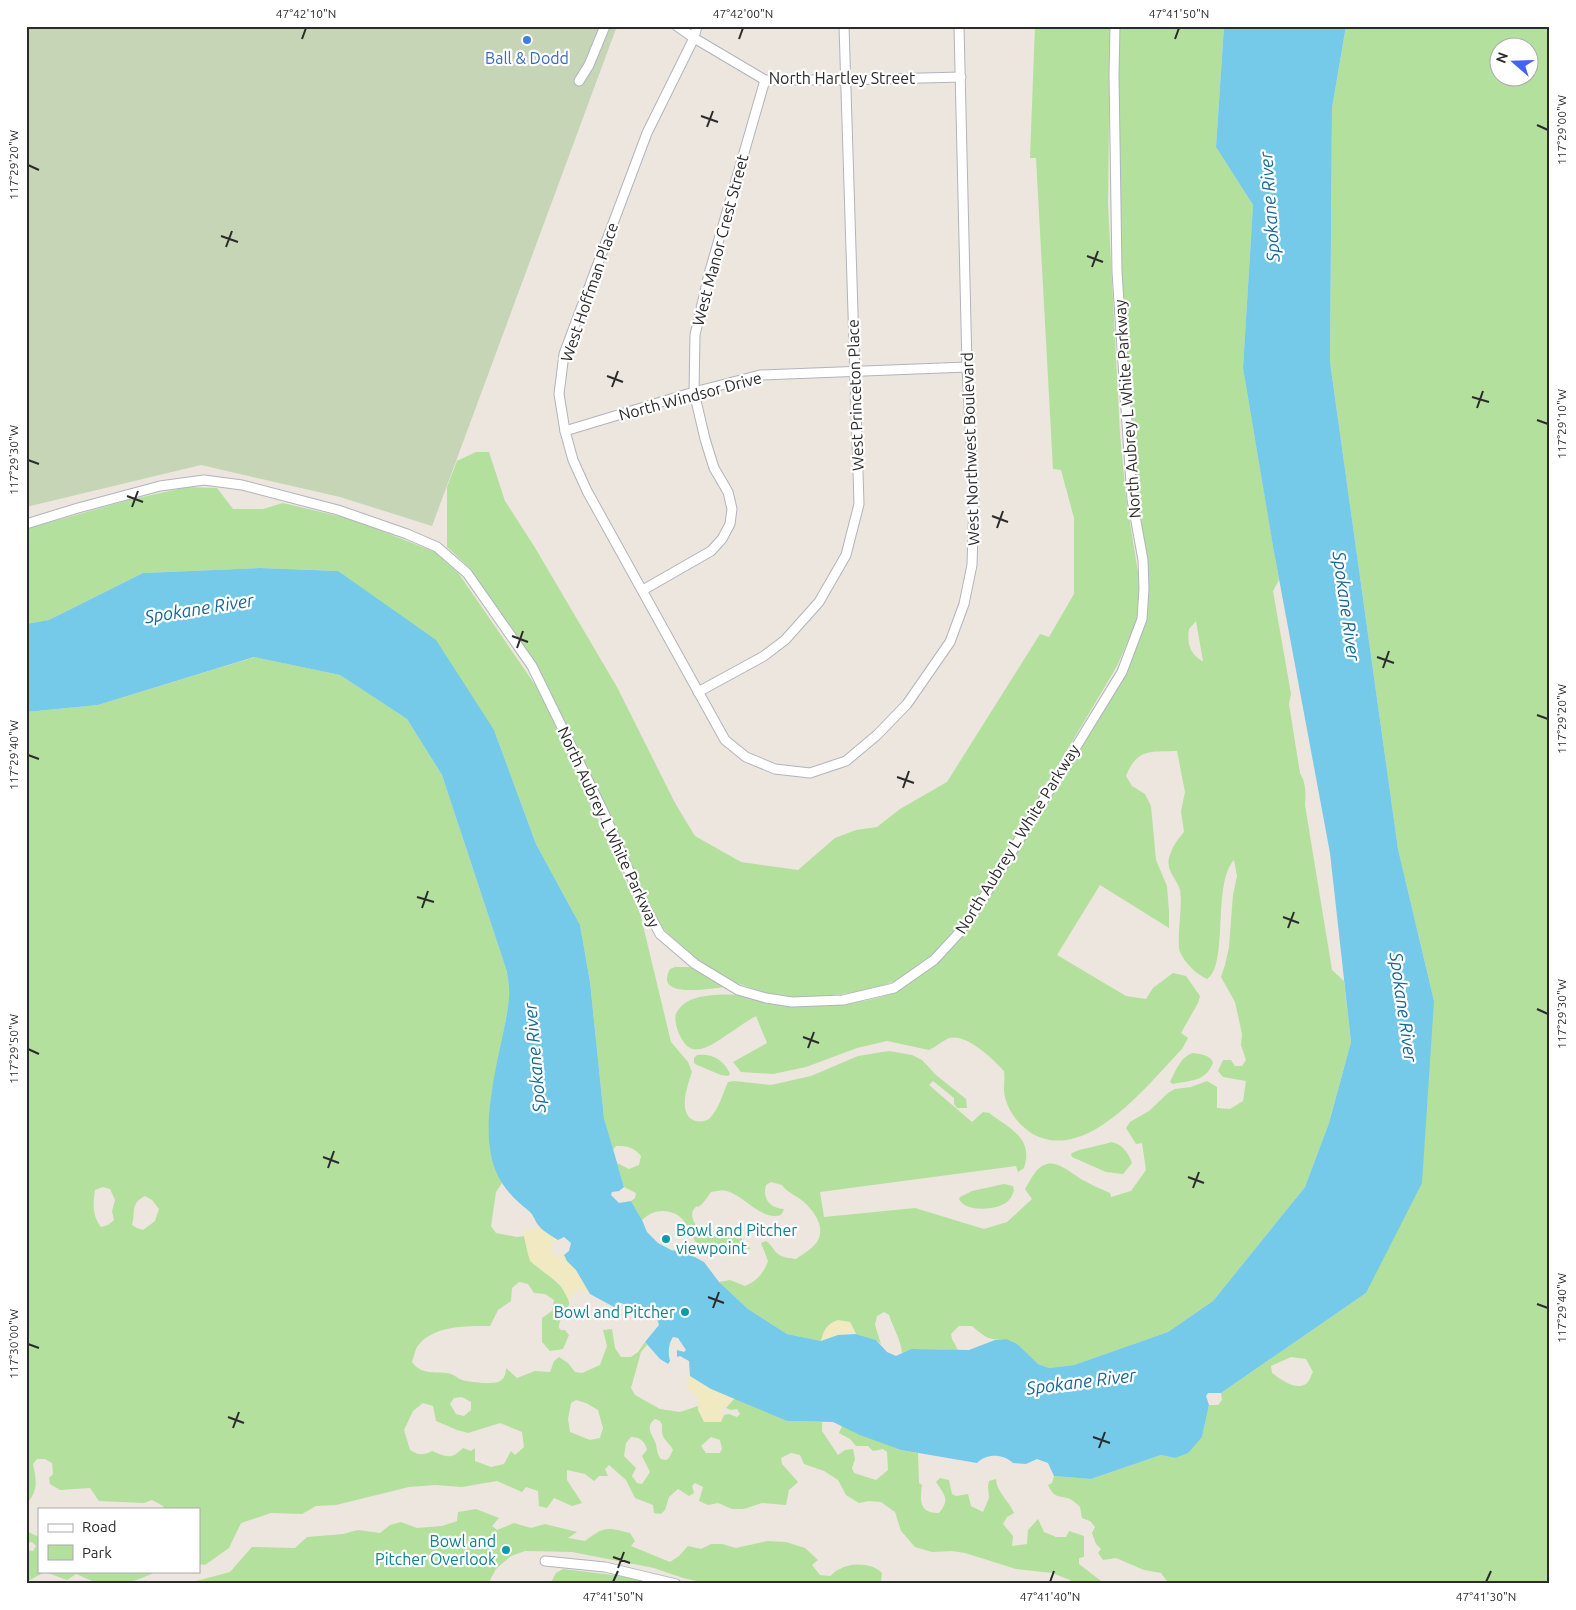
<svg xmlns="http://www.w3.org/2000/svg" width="1576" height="1610" font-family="Ubuntu,sans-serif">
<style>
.green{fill:#b3e09c;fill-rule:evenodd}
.sand{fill:#f0e9c2}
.cemetery{fill:#c5d5b5}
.water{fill:#75c9e9}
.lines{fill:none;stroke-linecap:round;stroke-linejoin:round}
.street-casing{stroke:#b1b4be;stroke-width:11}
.street{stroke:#fff;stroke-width:9}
.ticks{fill:none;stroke:#2b2b2b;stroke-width:2}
.shop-dot{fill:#3f7fe0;stroke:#fff;stroke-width:2}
.culture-dot{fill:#0f9aa8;stroke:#fff;stroke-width:2}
.labels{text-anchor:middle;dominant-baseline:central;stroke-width:4.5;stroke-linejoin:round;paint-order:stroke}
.shop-label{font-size:16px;fill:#366cbe;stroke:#fff}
.street-label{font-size:16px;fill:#2b2b2b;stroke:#fff}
.culture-label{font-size:16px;fill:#0d838f;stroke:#fff;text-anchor:end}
.water-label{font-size:18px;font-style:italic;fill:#136896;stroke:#fff}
.neatline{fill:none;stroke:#2b2b2b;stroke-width:2}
.ticks-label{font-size:12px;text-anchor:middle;fill:#2b2b2b}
</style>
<rect width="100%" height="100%" fill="#ece6de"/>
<!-- green -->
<g class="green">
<path d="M1035 26H1110L1108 204 1120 434 1126 497 1139 579 1140 603 1136 623 1117 666 1011 845 961 922 929 959 898 980 867 991 814 997H793L765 993 737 983 697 960 661 927 643 896 544 679 471 569 447 547V487L457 461 476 452H489L505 501 534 546 617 687 675 803 695 836 741 862 798 870 835 838 856 830 877 827 900 809 947 782 1040 634 1049 637 1074 594V518L1061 470 1053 469 1036 158H1030Z"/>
<path d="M1118 26H1224L1216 147 1253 205 1243 368 1279 580 1273 591 1291 694 1289 704 1300 773C1306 783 1306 794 1305 805L1332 970 1344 981 1351 1042 1329 1123 1305 1187 1213 1301 1168 1332 1074 1365 1049 1368 1038 1364 1006 1339C989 1341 985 1337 972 1326H959L951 1334 952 1339 958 1350 911 1349 902 1353C901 1340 893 1328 889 1315L884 1312 877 1316 875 1325 881 1344 876 1340 856 1334 850 1322 824 1331 821 1341 787 1334 748 1309 719 1282 730 1280 745 1286C757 1281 764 1273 768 1261L761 1243 766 1241C772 1245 773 1250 778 1254 783 1258 790 1258 796 1259 803 1254 812 1249 817 1242 827 1226 812 1208 800 1199 793 1194 787 1192 782 1185L771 1182 766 1185C762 1198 770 1209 784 1209L781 1215C762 1221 744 1196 727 1191 722 1190 717 1191 711 1192 708 1196 705 1201 701 1205 696 1209 698 1204 694 1209 687 1218 701 1232 707 1237L717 1236 725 1231 742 1232V1240L751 1249 734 1247 703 1250C686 1236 690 1212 663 1211 654 1211 649 1214 642 1220L631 1201 635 1198 636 1193 624 1187 617 1163 629 1169 639 1165 641 1156C634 1147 627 1146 616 1146L613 1150 604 1118 590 982 580 925 536 844 494 730 338 571 259 568 143 573 49 620 26 624V529L129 500 187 487 217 488 233 509H263L283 503 351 519 435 552 459 574 540 692 640 913 671 1042 688 1062 692 1072C688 1084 676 1116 696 1121 701 1122 707 1121 710 1118 719 1109 723 1093 728 1082L734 1081 771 1085 811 1076 858 1056 889 1051 912 1055 922 1060 936 1075 966 1099 967 1108H957L954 1104V1098L933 1081 929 1085 972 1122 983 1112 989 1113C1009 1128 1034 1138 1024 1168L1018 1172 1016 1166 820 1192 824 1217 915 1208 984 1229 1007 1222 1032 1199 1025 1189C1030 1181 1035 1169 1044 1165 1057 1158 1074 1176 1085 1181 1093 1186 1102 1189 1110 1193L1111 1197 1131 1191 1146 1170 1142 1143 1136 1144 1126 1128 1130 1122 1149 1111 1168 1093 1175 1089 1191 1087 1207 1081 1217 1087V1108L1230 1109 1243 1101 1246 1081 1223 1077 1218 1071 1223 1060H1231L1235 1066H1242L1246 1060 1241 1045 1242 1034 1235 1002 1221 977 1225 965 1229 947 1233 895 1237 876 1234 860C1212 883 1229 966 1207 979 1196 974 1185 963 1180 952 1176 943 1183 905 1180 890 1177 879 1166 871 1169 858 1172 847 1177 840 1184 832L1181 811 1185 792 1177 751C1151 752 1137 748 1126 776L1132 786 1145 794 1151 806 1156 860 1167 886 1169 912V928L1100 885 1057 955 1126 996 1146 999 1153 988 1173 973 1186 976 1200 996 1198 1003 1181 1033 1188 1038 1182 1049C1150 1082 1092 1158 1039 1137 1022 1130 1005 1110 1004 1090 1004 1084 1005 1078 1004 1071 994 1060 967 1033 949 1038 942 1041 936 1047 929 1050L887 1041 857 1048 806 1067 773 1074 741 1072 733 1062 767 1043 756 1016C742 1023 717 1044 704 1048 701 1049 695 1050 693 1049 682 1047 673 1023 676 1014 679 1007 686 1001 693 999 715 992 739 995 761 997 806 1001 854 1011 896 991 911 983 924 972 937 962L1094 725 1144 620 1148 599V578L1133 492 1119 272ZM1196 621 1203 661H1202C1189 653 1187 643 1189 629Z"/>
<path d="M1346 26H1550V1584H1169L1161 1573 1144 1570 1116 1558 1103 1560 1098 1553 1101 1549 1096 1544 1092 1533 1095 1527 1090 1521 1082 1518 1080 1507C1077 1504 1074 1501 1070 1499 1058 1495 1055 1499 1048 1485L1052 1483 1054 1476 1091 1479 1161 1455 1175 1458 1202 1437 1209 1405H1218L1222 1400 1221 1393 1366 1293 1434 1001 1398 849 1330 362 1332 108ZM1498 48H1528V78H1498ZM1291 1357 1306 1359 1313 1372C1311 1375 1310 1380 1307 1383 1297 1392 1280 1379 1272 1373L1271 1366Z"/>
<path d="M255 657 340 675 407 719 442 775 507 972 510 997 491 1096 489 1124 490 1146 494 1165 502 1183 496 1192 491 1226 496 1233 517 1237 524 1236C526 1243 527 1256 532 1262 542 1273 568 1285 569 1303 569 1312 558 1318 559 1328L561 1330H565L569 1335 563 1349 550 1351 542 1342V1318L552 1311 554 1300 545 1294 534 1293 528 1284 519 1282 512 1288 511 1301 498 1310 490 1326C467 1326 432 1325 417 1347 415 1350 414 1357 412 1362 423 1377 437 1370 451 1374 455 1375 458 1379 462 1380 468 1382 495 1385 500 1381 505 1378 506 1373 506 1368L517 1378 535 1371 550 1372 554 1361 559 1357 568 1363 575 1372 582 1373 600 1365 607 1346 603 1330 612 1329 615 1348 621 1357H631L638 1352 645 1342 647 1345 641 1352 631 1388 635 1395 660 1409 680 1412 698 1406V1410L720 1422 724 1415 729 1414 737 1417 740 1414 737 1409 731 1410 726 1408 735 1398 787 1421 822 1422V1431L838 1455 845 1450 853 1449 855 1459 852 1468 854 1473 876 1480 888 1470 887 1452 883 1449 873 1451 868 1446H856L850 1439 839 1433 842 1426 901 1450 918 1453 919 1483 922 1485C920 1501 919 1513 939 1513 950 1500 945 1495 936 1482L940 1478 949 1480 952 1494 956 1496 968 1494 971 1506 983 1512 989 1498 988 1487 989 1481 996 1479C996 1491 1009 1501 1014 1513L1007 1517 1003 1524 1013 1536 1012 1546 1027 1544 1028 1530 1038 1519 1044 1532 1056 1537H1066L1069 1531 1084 1536V1557L1079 1558V1564L1105 1584H1075L1070 1580 1052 1573 1016 1569 965 1553 952 1551 932 1552 915 1547 901 1531 895 1512 881 1502 869 1501 859 1503 846 1495 838 1480 824 1471 804 1464 800 1455 791 1453 781 1458 782 1464 798 1482 789 1490 786 1505 762 1503 744 1509H732L718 1503 708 1505 699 1501 703 1487 695 1483 692 1486 694 1493 689 1496 678 1489 669 1497 665 1510 661 1514 654 1513 653 1505 635 1498 626 1480 609 1465 605 1469 608 1476H599L594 1481 585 1474 567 1470V1480L582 1503 572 1506 554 1498 547 1508 539 1506 538 1491 526 1487 522 1492 497 1481 462 1487 435 1485 409 1487 336 1505 316 1506 302 1514 271 1513 241 1523 229 1548 205 1565 199 1564V1509H164L163 1506 152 1500 144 1503 99 1501 90 1488 60 1490 50 1484 49 1478 53 1474 52 1463 45 1459H37L33 1464C37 1483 38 1490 26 1505V712L98 705ZM103 1187 110 1189 115 1200 112 1211 114 1220 108 1225 101 1227C92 1215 93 1205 95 1190ZM145 1196 152 1200 159 1209 155 1221 143 1230 137 1228 132 1225C136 1210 130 1204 145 1196ZM462 1397 471 1402V1410L464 1416 456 1414 450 1404 454 1398ZM576 1400 586 1403 598 1410 603 1428 600 1438 590 1440 570 1432 568 1419 571 1403ZM423 1403 433 1406 436 1421 457 1430 468 1433 500 1423 522 1432 524 1447 515 1455 511 1451 504 1464 491 1467 475 1461V1448L471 1451 463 1448C451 1460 447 1457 432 1451 423 1456 418 1455 410 1450L404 1430 413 1411ZM655 1419C666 1422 660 1428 663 1436 665 1441 671 1445 673 1450L669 1458 666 1460 661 1459C657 1454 657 1450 656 1444 653 1435 644 1427 655 1419ZM631 1437C640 1437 645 1441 647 1450L642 1456 650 1472 642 1484 637 1483 632 1476 636 1468 624 1456 626 1443ZM711 1437 720 1440 722 1449 720 1453H706L701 1446Z"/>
<path d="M675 967H690L725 987C712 988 653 1000 670 969Z"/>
<path d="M1193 1053C1200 1054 1211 1055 1213 1063 1205 1082 1191 1080 1173 1084L1170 1082C1175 1072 1181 1056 1193 1053Z"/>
<path d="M697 1055C712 1053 724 1060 730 1074L728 1076 721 1075 697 1065 694 1063V1058Z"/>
<path d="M1111 1142C1122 1144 1128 1152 1132 1163L1123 1174 1106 1172 1072 1157 1071 1154C1076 1149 1101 1146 1111 1142Z"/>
<path d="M1004 1184 1013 1186 1014 1191C1012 1195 1011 1199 1007 1202 997 1210 966 1213 959 1199L960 1197 972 1191Z"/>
<path d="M476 1509 499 1518 492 1526 497 1530 514 1523 531 1528 545 1524 577 1532 568 1538 585 1541C604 1526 607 1527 630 1533L635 1541 631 1546 670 1562 679 1556 688 1546 701 1549 711 1544H722L736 1548 767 1541 786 1542 805 1548 818 1560 812 1565 820 1575 830 1576C833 1574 836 1570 840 1569 851 1562 873 1563 882 1573L881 1582 887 1584H710L683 1578 654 1568 572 1552 525 1551 511 1556 496 1569 490 1580 493 1584H185L230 1572 252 1547 295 1548 307 1537 343 1534 358 1530 380 1533 390 1525 401 1522 417 1528 442 1526 457 1521 458 1512Z"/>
<path d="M26 1531 37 1536 39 1535V1571H158C141 1579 117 1589 99 1583 91 1581 84 1577 76 1574L67 1580 45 1572 26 1582V1550L33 1551 36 1546 32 1542 26 1543Z"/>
<path d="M563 1569 621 1576 659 1584H550L556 1573Z"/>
</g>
<!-- sand -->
<g class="sand">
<path d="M539 1227 558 1240 553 1242 552 1249 553 1254 558 1256 564 1255 567 1261 576 1270 590 1294 576 1289 569 1301 560 1284 530 1261 524 1236V1229L533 1230Z"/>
<path d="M838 1320 850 1322 856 1334 838 1335 821 1341C824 1329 827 1324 838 1320Z"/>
<path d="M690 1376 711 1389 735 1398 722 1410 721 1414 724 1415 721 1422H704L698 1410V1398L687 1387V1381Z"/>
</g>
<!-- cemetery -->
<path class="cemetery" d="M26 26H617L432 526 340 497 201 465 26 507Z"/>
<!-- water -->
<path class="water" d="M1224 26H1346L1332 108 1330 362 1398 849 1434 1001 1422 1183 1366 1293 1221 1393H1208L1206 1396 1209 1405 1202 1437 1188 1453 1175 1458 1161 1455 1091 1479 1054 1476 1048 1463 1037 1459 1026 1464 1013 1463C1003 1454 987 1453 977 1463L901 1450 860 1435 833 1422 787 1421 711 1389 690 1376 689 1361 680 1356 677 1357V1350L684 1352 686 1350 678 1338 673 1337C668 1344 668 1354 670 1361L668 1364 660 1359 645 1342 659 1325C656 1308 634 1308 621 1303L614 1307 590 1294 576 1270 567 1261 564 1255 569 1251 571 1243 564 1237 558 1240C552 1236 544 1232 539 1226 535 1222 534 1215 529 1211 519 1203 509 1194 502 1183 471 1136 503 1051 509 999 510 990 508 981 507 972L442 775 407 719 340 675 254 657 98 705 26 712V624L49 620 143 573 259 568 338 571 436 640 494 730 536 844 580 925 590 982 604 1118 624 1187 619 1191 612 1192 611 1195 619 1203 631 1201 642 1220 647 1232 658 1243 671 1250 687 1253 704 1262 719 1282 748 1309 787 1334 821 1341 838 1335 856 1334 876 1340 887 1352 896 1356 911 1349 969 1350 995 1340 1006 1339 1017 1344 1038 1364 1049 1368 1074 1365 1168 1332 1213 1301 1305 1187 1329 1123 1351 1042 1330 853 1274 552 1243 368 1253 205 1216 147Z"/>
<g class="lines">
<!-- street casing -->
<g class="street-casing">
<g id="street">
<path d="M677 26 694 38 765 80H846L961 77"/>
<path d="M697 26 694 38 647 133 564 354 559 394 565 431 573 460 587 491 725 740 746 757 775 769 810 773 846 761 877 735 907 704 950 642 964 604 972 565 974 501 967 367 959 26"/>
<path d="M579 81 589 65 605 26"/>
<path d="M565 431 694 392 760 375 967 367"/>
<path d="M26 524 78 508 160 486 204 480 242 485 338 510 407 534 437 547 467 573 532 666 604 813 640 897 660 934 695 964 738 990 766 998 792 1002 843 1000 894 988 934 960 959 933 979 905 1122 672 1142 619 1144 589 1143 560 1132 499 1117 272 1114 75 1115 26"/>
<path d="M643 590 711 551 722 539 730 524 732 509 728 492 714 468 705 439 694 392 695 335 709 274 765 80"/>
<path d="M698 692 764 656 785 640 819 602 846 555 859 504 844 26"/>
<path d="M545 1561 605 1567 676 1584"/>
</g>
</g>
<!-- street -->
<use href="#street" class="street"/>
</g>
<!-- ticks -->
<path class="ticks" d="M302 39 306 28M739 39 743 28M1175 39 1179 28M701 116 718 122M1537 125 1548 130M707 127 713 111M28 165 39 170M221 236 238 242M226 247 232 231M1087 256 1103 262M1092 267 1098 251M607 376 623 382M612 387 618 371M1472 397 1489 402M1477 408 1483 391M1537 420 1548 424M28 460 39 464M127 496 143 502M132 507 138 491M992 516 1008 522M997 528 1003 511M512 636 528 642M517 648 523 631M1377 657 1394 663M1383 668 1389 651M1537 715 1548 719M28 755 39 759M897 777 914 783M903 788 909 771M417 897 434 902M422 908 428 891M1283 917 1299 923M1288 928 1294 912M1537 1009 1548 1014M803 1037 819 1043M808 1048 814 1032M28 1049 39 1054M323 1157 339 1163M328 1168 334 1151M1188 1177 1204 1183M1193 1188 1199 1172M708 1297 724 1303M1537 1304 1548 1308M713 1308 719 1292M28 1344 39 1348M228 1417 244 1423M233 1428 239 1412M1093 1437 1110 1443M1099 1448 1105 1432M613 1557 630 1563M618 1568 624 1552M613 1582 618 1571M1050 1582 1054 1571M1486 1582 1491 1571"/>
<!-- markers -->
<circle class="shop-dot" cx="527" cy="40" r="5"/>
<g class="culture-dot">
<circle cx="666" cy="1239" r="5"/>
<circle cx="685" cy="1312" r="5"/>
<circle cx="506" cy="1550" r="5"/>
</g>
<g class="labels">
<!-- shop labels -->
<g class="shop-label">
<text x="527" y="58">Ball &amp; Dodd</text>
</g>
<!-- street labels -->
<g class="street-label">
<text x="842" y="78">North Hartley Street</text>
<text transform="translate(720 240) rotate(-75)">West Manor Crest Street</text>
<text transform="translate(589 292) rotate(-71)">West Hoffman Place</text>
<text transform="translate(855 395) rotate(-92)">West Princeton Place</text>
<text transform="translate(690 396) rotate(-15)">North Windsor Drive</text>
<text transform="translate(1127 409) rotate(-94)">North Aubrey L White Parkway</text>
<text transform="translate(970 449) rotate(-92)">West Northwest Boulevard</text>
<text transform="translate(609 827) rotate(65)">North Aubrey L White Parkway</text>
<text transform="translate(1017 839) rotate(-58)">North Aubrey L White Parkway</text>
</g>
<!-- culture labels -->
<g class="culture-label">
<text x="676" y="1230" text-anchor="start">Bowl and Pitcher<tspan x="676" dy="18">viewpoint</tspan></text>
<text x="675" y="1312">Bowl and Pitcher</text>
<text x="496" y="1541">Bowl and<tspan x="496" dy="18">Pitcher Overlook</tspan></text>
</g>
<!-- water labels -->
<g class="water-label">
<text transform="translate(1269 207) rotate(-94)">Spokane River</text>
<text transform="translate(1347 606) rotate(82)">Spokane River</text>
<text transform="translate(199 608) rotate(-9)">Spokane River</text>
<text transform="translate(1404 1007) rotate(82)">Spokane River</text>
<text transform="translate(534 1058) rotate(-95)">Spokane River</text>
<text transform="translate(1081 1381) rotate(-7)">Spokane River</text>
</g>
</g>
<!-- border -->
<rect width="1576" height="1610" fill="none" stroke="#ffffff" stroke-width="55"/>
<!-- legend -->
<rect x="38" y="1508" width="162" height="65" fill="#ffffff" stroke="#aaaaaa"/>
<rect x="48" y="1524" width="25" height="8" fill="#ffffff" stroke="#aaaaaa"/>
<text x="82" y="1532" font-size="15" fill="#2b2b2b">Road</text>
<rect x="48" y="1545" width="25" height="15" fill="#b3e09c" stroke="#aaaaaa"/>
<text x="82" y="1558" font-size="15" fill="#2b2b2b">Park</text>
<!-- north arrow -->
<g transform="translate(1514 62) rotate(290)"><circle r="24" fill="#ffffff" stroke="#aaaaaa"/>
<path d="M0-4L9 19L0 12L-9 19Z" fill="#4563f2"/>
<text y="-8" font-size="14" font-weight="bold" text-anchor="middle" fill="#2b2b2b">N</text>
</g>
<rect x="28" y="28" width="1520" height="1554" class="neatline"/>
<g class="ticks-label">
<text x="306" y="18">47°42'10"N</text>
<text x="743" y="18">47°42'00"N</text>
<text x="1179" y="18">47°41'50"N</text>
<text transform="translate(1562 130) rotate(-90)" y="4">117°29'00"W</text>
<text transform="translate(14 165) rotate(-90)" y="4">117°29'20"W</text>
<text transform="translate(1562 424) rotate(-90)" y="4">117°29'10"W</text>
<text transform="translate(14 460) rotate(-90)" y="4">117°29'30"W</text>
<text transform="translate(1562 719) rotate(-90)" y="4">117°29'20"W</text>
<text transform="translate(14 755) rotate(-90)" y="4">117°29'40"W</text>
<text transform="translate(1562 1014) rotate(-90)" y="4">117°29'30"W</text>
<text transform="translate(14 1049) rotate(-90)" y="4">117°29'50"W</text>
<text transform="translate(1562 1308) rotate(-90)" y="4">117°29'40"W</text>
<text transform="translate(14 1344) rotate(-90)" y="4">117°30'00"W</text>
<text x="613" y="1601">47°41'50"N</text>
<text x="1050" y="1601">47°41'40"N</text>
<text x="1486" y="1601">47°41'30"N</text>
</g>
</svg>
